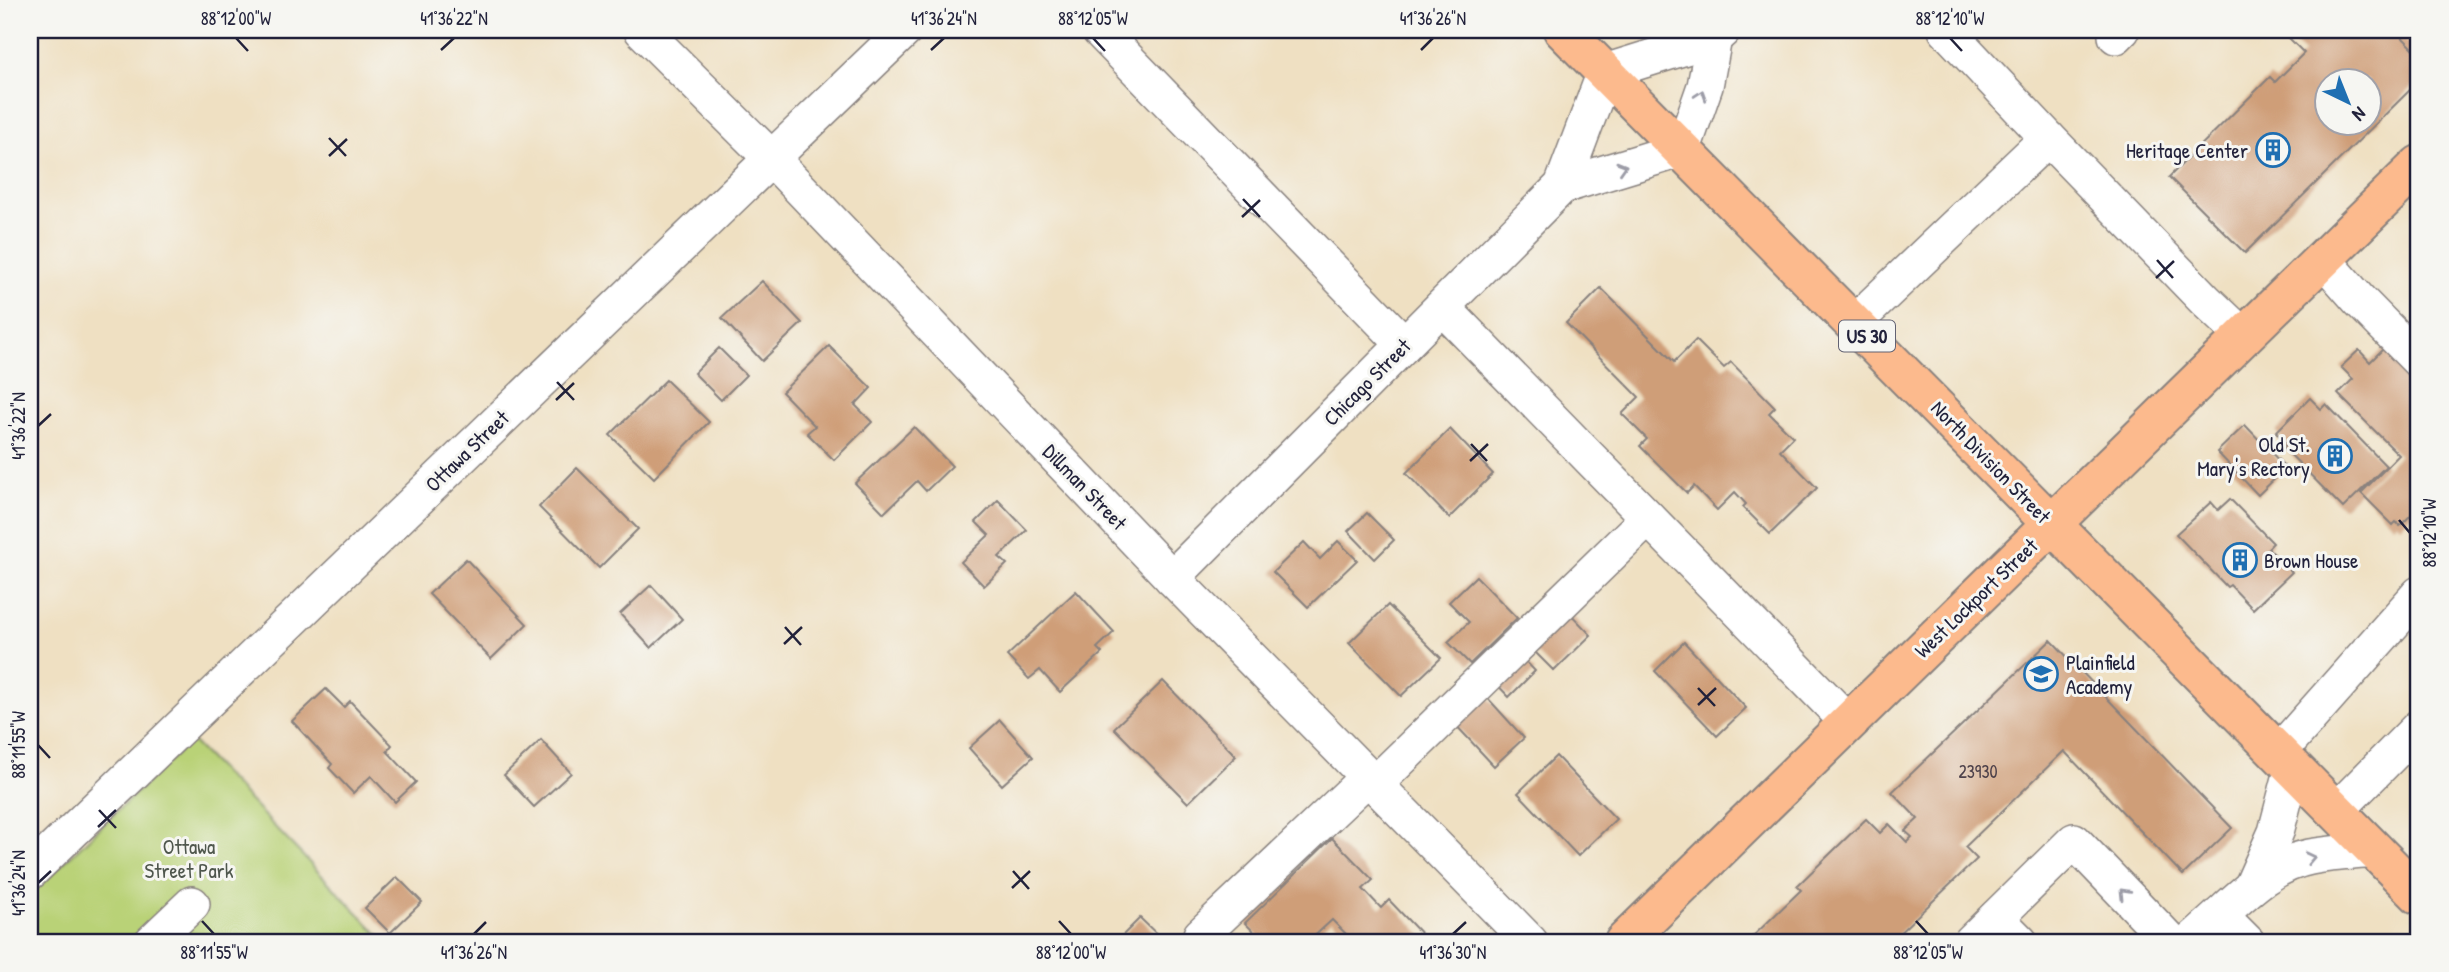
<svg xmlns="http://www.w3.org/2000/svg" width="2449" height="972" font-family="'Patrick Hand',sans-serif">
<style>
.green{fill:#b9d277;stroke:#6e7a59;stroke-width:2}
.building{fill:#cf9e78;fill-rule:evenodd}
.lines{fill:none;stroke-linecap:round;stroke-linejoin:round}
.minor-casing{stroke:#88817e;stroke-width:38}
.major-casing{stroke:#88817e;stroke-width:42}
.minor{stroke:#fff;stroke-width:35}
.major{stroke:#fcba8d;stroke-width:38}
.oneway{stroke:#9c9ca7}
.ticks{fill:none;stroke:#22223b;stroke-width:2.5}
.labels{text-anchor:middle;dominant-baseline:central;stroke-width:6;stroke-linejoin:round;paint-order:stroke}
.number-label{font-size:18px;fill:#4d414a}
.shield{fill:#f6f6f2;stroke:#626272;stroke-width:2}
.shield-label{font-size:19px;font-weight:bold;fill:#22223b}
.poi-label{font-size:21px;fill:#22223b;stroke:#f6f6f2;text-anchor:end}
.street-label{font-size:21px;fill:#22223b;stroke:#f6f6f2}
.park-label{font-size:21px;fill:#4f574d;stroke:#f6f6f2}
.neatline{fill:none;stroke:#22223b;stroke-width:2.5}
.ticks-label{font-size:18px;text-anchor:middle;fill:#22223b}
</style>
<rect width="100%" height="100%" fill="#f6f6f2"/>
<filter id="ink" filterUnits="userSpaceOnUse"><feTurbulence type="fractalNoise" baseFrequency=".0143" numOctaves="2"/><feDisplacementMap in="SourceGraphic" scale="14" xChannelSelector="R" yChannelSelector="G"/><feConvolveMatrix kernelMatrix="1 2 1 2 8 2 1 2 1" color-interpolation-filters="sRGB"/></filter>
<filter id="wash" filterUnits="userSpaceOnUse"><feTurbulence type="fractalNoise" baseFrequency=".00686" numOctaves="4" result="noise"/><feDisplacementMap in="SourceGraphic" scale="28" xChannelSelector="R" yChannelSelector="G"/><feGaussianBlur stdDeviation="1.57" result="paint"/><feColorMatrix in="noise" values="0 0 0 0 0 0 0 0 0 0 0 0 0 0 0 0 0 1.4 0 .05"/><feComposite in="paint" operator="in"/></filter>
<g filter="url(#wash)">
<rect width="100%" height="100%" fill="#efe0c2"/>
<!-- green -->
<path class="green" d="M191 740 386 942H30V895Z"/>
<g id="blocks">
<!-- building -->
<g class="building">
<path d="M2281 30H2395L2419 54V81L2245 253 2169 177 2270 77 2275 82 2304 53ZM2326 80H2368V122H2326Z"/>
<path d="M762 281 802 323 762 361 722 318Z"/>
<path d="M1601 288 1674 362 1696 340 1724 368 1731 362 1775 407 1769 413 1793 437 1780 450 1817 488 1770 534 1743 507 1746 504 1735 492 1717 510 1694 486 1687 493 1640 446 1647 439 1622 414 1639 397 1566 323Z"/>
<path d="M829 346 871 388 855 405 872 422 834 460 807 433 815 426 782 392Z"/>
<path d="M2385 347 2419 382V507L2400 526 2396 522 2393 525 2361 493 2399 455 2338 394 2353 379 2341 367 2359 350 2370 362Z"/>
<path d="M719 348 746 375 721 400 694 373Z"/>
<path d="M666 380 709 422 654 478 610 435Z"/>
<path d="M2310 398 2321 409 2326 404 2386 466 2343 508 2283 447 2287 444 2276 432Z"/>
<path d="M2245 425 2286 468 2258 495 2217 452Z"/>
<path d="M914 427 952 466 926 491 917 481 884 513 855 483Z"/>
<path d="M1450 429 1493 474 1449 518 1406 473Z"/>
<path d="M577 468 638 529 599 568 539 507Z"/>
<path d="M2230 499 2273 543 2268 548 2292 572 2253 609 2230 585 2227 587 2176 534 2211 502 2218 510Z"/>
<path d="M998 500 1027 530 999 557 1007 564 984 586 961 562 989 535 976 522Z"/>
<path d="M1367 513 1394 540 1375 559 1348 531Z"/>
<path d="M1338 541 1357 560 1308 607 1273 572 1304 542 1320 559Z"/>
<path d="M466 559 527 624 491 659 429 594Z"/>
<path d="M1476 576 1517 618 1470 664 1448 642 1469 622 1449 602Z"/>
<path d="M651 585 682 619 651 648 620 614Z"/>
<path d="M1076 591 1114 632 1097 648 1102 653 1060 692 1040 670 1029 679 1007 656Z"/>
<path d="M1388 605 1441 658 1401 696 1349 643Z"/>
<path d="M1562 605 1591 635 1554 671 1524 641Z"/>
<path d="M2051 640 2232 828 2183 875 2064 751 1965 847 1977 859 1890 942H1747L1801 890 1797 886 1866 819 1880 833 1889 824 1907 842 1912 837 1905 831 1918 819 1892 792Z"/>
<path d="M1684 642 1746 708 1717 736 1655 671Z"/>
<path d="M1515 650 1535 671 1509 697 1488 675Z"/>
<path d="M1163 681 1236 756 1188 803 1114 728Z"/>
<path d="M326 689 344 707 350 701 392 745 387 751 416 782 395 802 371 776 353 793 329 768 332 764 292 721Z"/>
<path d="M1484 694 1524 738 1494 766 1453 722Z"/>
<path d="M1000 720 1033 757 1002 785 969 748Z"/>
<path d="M541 740 571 773 534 807 504 775Z"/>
<path d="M1556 756 1616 819 1578 856 1518 793Z"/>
<path d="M1332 838 1373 880 1363 889 1381 908 1389 900 1429 942H1345L1350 938 1332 920 1308 942H1264L1245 923Z"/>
<path d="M397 877 422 902 390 933 365 908Z"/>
<path d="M1140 918 1165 942H1116Z"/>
</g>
</g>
</g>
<g filter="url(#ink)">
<use href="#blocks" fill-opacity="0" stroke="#88817e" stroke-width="2"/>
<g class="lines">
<!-- minor casing -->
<g class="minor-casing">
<g id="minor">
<path d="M642 30 771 158 1172 578 1530 942"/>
<path d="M1099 30 1404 344"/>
<path d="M2116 36 2122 30"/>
<path d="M2048 138 2205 300 2244 337"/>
<path d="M1562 186 1683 149 1705 86 1714 38"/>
<path d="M2323 259 2359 300 2419 361"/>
<path d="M1442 307 1849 723"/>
<path d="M1854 323 2048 138 1946 30"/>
<path d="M1172 578 1562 186 1605 72 1714 38 1723 30"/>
<path d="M2279 752 2419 594"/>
<path d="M1375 784 1648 518"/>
<path d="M2336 811 2419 727"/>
<path d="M30 872 905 30"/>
<path d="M2252 886 2276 832 2293 767"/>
<path d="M2220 915C2246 891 2274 864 2310 857 2332 853 2354 852 2376 850"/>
<path d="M1996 918 2020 942"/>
<path d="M152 942 192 904"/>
<path d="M1201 942V935L1368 777"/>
<path d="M1971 942 2074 841 2171 942"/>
<path d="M2190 942 2220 915 2247 942"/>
</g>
</g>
<!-- major casing -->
<g class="major-casing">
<g id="major">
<path d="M1563 30 2419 895"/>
<path d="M1624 942 2419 165"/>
</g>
</g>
<!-- minor -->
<use href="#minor" class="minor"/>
<!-- major -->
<use href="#major" class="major"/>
</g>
<!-- one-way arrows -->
<defs><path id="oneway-chevron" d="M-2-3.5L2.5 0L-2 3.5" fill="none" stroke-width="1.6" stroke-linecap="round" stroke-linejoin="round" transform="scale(1.75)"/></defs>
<g class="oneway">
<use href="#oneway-chevron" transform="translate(1701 95) rotate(-72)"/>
<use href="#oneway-chevron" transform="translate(1622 167) rotate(-17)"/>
<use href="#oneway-chevron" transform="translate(2310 858) rotate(-12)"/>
<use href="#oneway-chevron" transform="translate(2124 893) rotate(-134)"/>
</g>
</g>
<!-- ticks -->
<path class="ticks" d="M236 38 248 51M1093 38 1105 51M1950 38 1962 51M441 50 454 38M931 50 944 38M1421 50 1433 38M329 138 346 156M329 156 347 139M1243 199 1260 217M1242 217 1260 200M2157 260 2173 278M2156 278 2174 261M557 382 574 400M556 400 574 383M38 426 51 414M1471 444 1487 461M1470 461 1488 444M2399 520 2410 533M785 627 801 645M784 644 802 627M1698 688 1715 706M1698 705 1716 688M38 745 50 758M99 810 116 828M98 827 116 810M1013 871 1029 889M38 883 51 871M1012 888 1030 871M202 921 214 934M1059 921 1071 934M1916 921 1928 934M474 934 486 922M1453 934 1466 922"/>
<!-- icons -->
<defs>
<g id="building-ring" transform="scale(1.75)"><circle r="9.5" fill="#f6f6f2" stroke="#1f6fb2" stroke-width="1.5"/><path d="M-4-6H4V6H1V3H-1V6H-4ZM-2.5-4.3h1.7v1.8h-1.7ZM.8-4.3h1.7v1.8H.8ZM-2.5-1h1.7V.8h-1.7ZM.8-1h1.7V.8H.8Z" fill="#1f6fb2"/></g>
<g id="school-ring" transform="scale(1.75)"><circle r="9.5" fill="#f6f6f2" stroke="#1f6fb2" stroke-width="1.5"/><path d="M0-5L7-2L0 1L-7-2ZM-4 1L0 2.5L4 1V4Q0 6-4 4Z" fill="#1f6fb2"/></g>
</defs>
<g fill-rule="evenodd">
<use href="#building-ring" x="2273" y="150"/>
<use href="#building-ring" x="2335" y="456"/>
<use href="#building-ring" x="2240" y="560"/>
<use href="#school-ring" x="2041" y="674"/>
</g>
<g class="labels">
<!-- number labels -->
<g class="number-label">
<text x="1978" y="771">23930</text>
</g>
<!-- shield labels -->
<rect class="shield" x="1839" y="320.5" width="56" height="31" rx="5"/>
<g class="shield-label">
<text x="1867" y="336">US 30</text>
</g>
<!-- poi labels -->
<g class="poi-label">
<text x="2248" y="150">Heritage Center</text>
<text x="2310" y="444">Old St.<tspan x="2310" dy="24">Mary's Rectory</tspan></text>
<text x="2264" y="560" text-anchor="start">Brown House</text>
<text x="2066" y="662" text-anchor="start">Plainfield<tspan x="2066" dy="24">Academy</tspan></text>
</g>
<!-- street labels -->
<g class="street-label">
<text transform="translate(1367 382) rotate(-45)">Chicago Street</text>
<text transform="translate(467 451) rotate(-44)">Ottawa Street</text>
<text transform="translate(1991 462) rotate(46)">North Division Street</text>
<text transform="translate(1085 487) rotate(46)">Dillman Street</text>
<text transform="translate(1976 598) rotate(-44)">West Lockport Street</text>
</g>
<!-- park labels -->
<g class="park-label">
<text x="189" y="846">Ottawa<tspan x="189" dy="24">Street Park</tspan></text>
</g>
</g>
<!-- margin -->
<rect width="2449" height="972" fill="none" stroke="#f6f6f2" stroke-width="77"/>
<!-- north arrow -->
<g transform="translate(2348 102) rotate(137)"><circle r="33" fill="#f6f6f2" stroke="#a1a1a9" stroke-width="2"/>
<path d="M0-5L12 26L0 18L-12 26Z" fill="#1f6fb2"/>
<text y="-10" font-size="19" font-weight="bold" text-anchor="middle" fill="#22223b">N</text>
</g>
<rect x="38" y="38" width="2372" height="896" class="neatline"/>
<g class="ticks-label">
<text x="236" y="25">88°12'00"W</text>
<text x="454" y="25">41°36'22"N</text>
<text x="944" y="25">41°36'24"N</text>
<text x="1093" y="25">88°12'05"W</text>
<text x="1433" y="25">41°36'26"N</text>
<text x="1950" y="25">88°12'10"W</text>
<text transform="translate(19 426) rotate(-90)" y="6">41°36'22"N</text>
<text transform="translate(2430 533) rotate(-90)" y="6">88°12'10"W</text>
<text transform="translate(19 745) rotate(-90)" y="6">88°11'55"W</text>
<text transform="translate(19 883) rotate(-90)" y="6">41°36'24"N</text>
<text x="214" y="959">88°11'55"W</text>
<text x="474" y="959">41°36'26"N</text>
<text x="1071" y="959">88°12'00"W</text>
<text x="1453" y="959">41°36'30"N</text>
<text x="1928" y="959">88°12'05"W</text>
</g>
</svg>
